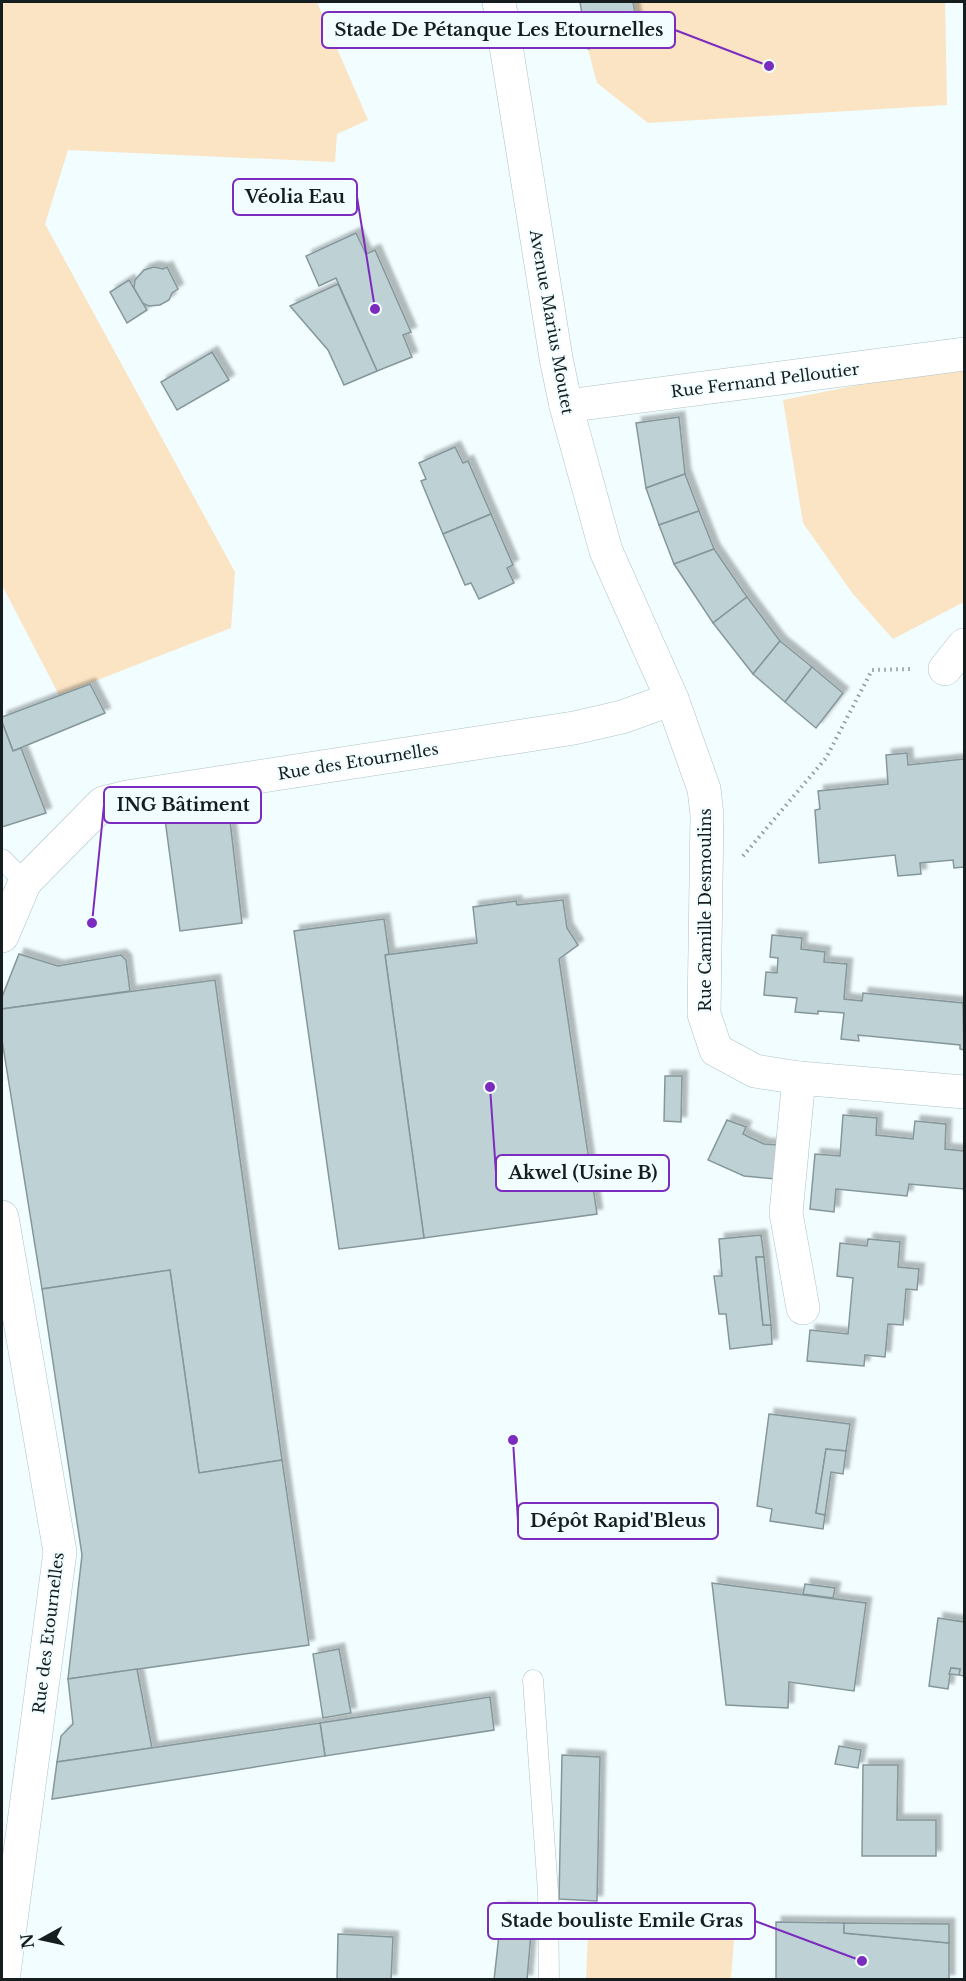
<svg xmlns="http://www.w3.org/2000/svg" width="966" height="1981" font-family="'Libre Baskerville',serif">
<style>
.green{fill:#fbe4c4}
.building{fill:#bed1d5;stroke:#85979b;stroke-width:1.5;filter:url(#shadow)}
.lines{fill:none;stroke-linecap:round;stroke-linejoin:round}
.lane-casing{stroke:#aec2c6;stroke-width:21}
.street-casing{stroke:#aec2c6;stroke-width:34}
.path{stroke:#8d9799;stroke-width:4;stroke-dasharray:1.5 4.5;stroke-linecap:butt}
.lane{stroke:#fff;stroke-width:20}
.street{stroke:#fff;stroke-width:33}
.labels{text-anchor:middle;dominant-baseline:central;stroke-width:4.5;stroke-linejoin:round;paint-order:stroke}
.street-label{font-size:16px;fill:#161d1f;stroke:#f1fdff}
.leader{fill:none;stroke:#7b2cbf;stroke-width:2}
.callout-dot{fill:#7b2cbf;stroke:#f1fdff;stroke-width:2}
.callout{fill:#f1fdff;stroke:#7b2cbf;stroke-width:2}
.callout-label{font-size:18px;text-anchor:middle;font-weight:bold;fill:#161d1f}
</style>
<defs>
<filter id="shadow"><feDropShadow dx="5.5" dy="-5.5" stdDeviation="1.5" flood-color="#0004"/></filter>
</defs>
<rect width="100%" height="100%" fill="#f1fdff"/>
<!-- green -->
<g class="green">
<path d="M2 2H317L368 120 337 134 335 162 68 150 45 224 235 572 231 628 59 695 2 585Z"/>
<path d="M633 2H945L947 105 648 123 597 83 588 49 639 40Z"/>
<path d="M964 364V602L893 639 853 594 803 523 783 400Z"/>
<path d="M588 1933 734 1940 731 1979H586Z"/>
</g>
<!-- building -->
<g class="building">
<path d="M580 2H633L640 40 588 49Z"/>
<path d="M356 233 366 254 375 250 411 332 403 335 412 357 377 371 336 278 319 286 306 256Z"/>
<path d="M154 267 163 269 167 267 178 289 172 293 169 300 160 305 149 306 142 303 134 288 135 280 144 270Z"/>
<path d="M129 280 147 310 127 323 110 292Z"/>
<path d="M338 284 377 371 344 385 328 350 290 306Z"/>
<path d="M212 352 229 380 177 410 161 382Z"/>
<path d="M679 417 685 474 646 488 636 423Z"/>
<path d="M455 447 463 463 468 461 491 514 443 534 421 481 426 479 419 463Z"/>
<path d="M685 474 699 511 659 525 646 488Z"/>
<path d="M699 511 714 549 674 564 659 525Z"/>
<path d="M491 514 513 565 507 568 514 583 479 599 471 583 465 585 443 534Z"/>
<path d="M714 549 747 597 713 623 674 564Z"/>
<path d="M747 597 780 641 753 674 713 623Z"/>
<path d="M780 641 812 667 785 702 753 674Z"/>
<path d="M812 667 843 693 816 728 785 702Z"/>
<path d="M90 684 105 713 13 751 2 722V717Z"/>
<path d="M2 722 13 751 21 748 46 813 2 827Z"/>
<path d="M907 753 908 765 964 759V867L954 868 953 860 920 863 921 874 898 876 895 855 819 863 815 810 820 809 818 791 888 784 886 755Z"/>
<path d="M228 804 242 923 180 931 164 812Z"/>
<path d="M563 900 567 928 578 945 559 959 597 1214 424 1238 385 955 477 943 473 907 516 901 517 905Z"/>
<path d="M384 919 389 954 385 955 424 1238 339 1249 294 931Z"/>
<path d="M772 935 802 938 801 949 825 952 824 962 847 964 844 999 862 1001 863 993 963 1003 964 1050 960 1049V1045L858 1035 859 1041 841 1039 844 1013 818 1011V1014L795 1012 797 998 764 995 766 972 777 973 778 958 770 957Z"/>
<path d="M19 954 58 966 121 955 126 960 130 991 2 1009V997Z"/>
<path d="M215 980 282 1460 199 1473 170 1270 42 1289 2 1040V1009Z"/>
<path d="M665 1076H682L681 1122 664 1121Z"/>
<path d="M843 1115 877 1118 876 1135 913 1139 915 1121 946 1124 945 1149 964 1151V1189L909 1184 907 1196 836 1189 834 1212 810 1209 815 1154 840 1156Z"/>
<path d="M727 1120 746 1127 743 1134 749 1137 764 1144 779 1145 775 1179 744 1176 708 1160Z"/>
<path d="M761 1235 764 1257H756L763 1325H771L772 1344 730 1349 726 1314H719L714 1276H722L719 1239Z"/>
<path d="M868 1239 900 1242 898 1267 919 1269 917 1290 906 1289 903 1325 888 1324 885 1357 865 1355 864 1366 807 1361 810 1330 848 1334 853 1278 837 1276 840 1243 867 1246Z"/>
<path d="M756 1257H764L771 1325H763Z"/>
<path d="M170 1270 199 1473 282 1460 309 1645 68 1679 82 1555 42 1289Z"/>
<path d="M769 1414 850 1424 846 1451 826 1449 816 1513 825 1515 823 1529 770 1521 772 1509 757 1506Z"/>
<path d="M826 1449 846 1451 843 1474 831 1472 825 1515 816 1513Z"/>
<path d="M712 1583 866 1603 854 1691 789 1682 788 1708 726 1705Z"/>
<path d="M805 1584 835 1588 833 1598 803 1594Z"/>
<path d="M938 1618 964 1622V1676L959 1675 960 1669 951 1668 948 1689 929 1686Z"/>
<path d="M339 1649 351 1713 323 1718 313 1654Z"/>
<path d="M951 1668 960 1669 959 1675 949 1674Z"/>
<path d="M137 1669 152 1748 57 1762 61 1736 73 1724 68 1679Z"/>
<path d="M490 1697 494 1730 325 1756 320 1723Z"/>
<path d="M320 1723 325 1756 52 1799 57 1762Z"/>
<path d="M839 1746 861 1750 858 1768 835 1764Z"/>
<path d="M562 1755 600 1757 597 1901 559 1899Z"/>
<path d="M863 1765H898L897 1820H936V1856H862Z"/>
<path d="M502 1908 533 1910 527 1980H494Z"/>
<path d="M776 1922 844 1923V1933L949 1943V1980H776Z"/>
<path d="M844 1923 949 1924V1943L844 1933Z"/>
<path d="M338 1934 393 1937 391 1980H337Z"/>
</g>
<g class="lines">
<!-- lane casing -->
<g class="lane-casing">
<g id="lane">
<path d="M2 859 25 882"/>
<path d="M533 1680 548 1892 549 1980"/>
</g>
</g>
<!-- street casing -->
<g class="street-casing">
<g id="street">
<path d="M499 2 556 358 566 406 606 551 672 699 704 789 707 815 704 1014 716 1050 755 1071 799 1078 964 1092"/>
<path d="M566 406 964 354"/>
<path d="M945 669 964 645"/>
<path d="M2 936 25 882 103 803 127 797 574 728 622 717 672 699"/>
<path d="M799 1078 786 1213 803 1308"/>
<path d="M2 1217 60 1552 3 1980"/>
</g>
</g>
<!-- path -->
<path class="path" d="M743 856 826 758 872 670 910 669"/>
<!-- lane -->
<use href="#lane" class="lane"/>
<!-- street -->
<use href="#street" class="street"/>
</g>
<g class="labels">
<!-- street labels -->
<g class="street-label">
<text transform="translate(552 322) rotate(80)">Avenue Marius Moutet</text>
<text transform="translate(765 380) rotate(-7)">Rue Fernand Pelloutier</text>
<text transform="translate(358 761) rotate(-9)">Rue des Etournelles</text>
<text transform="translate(705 910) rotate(-90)">Rue Camille Desmoulins</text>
<text transform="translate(48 1633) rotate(-83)">Rue des Etournelles</text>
</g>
</g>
<!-- callouts -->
<path class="leader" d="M769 66L675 30M375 309L357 197M92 923L104 805M490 1087L496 1173M513 1440L518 1521M862 1961L755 1921"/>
<g class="callout-dot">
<circle cx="769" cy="66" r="6"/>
<circle cx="375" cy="309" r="6"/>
<circle cx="92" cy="923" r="6"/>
<circle cx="490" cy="1087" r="6"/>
<circle cx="513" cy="1440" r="6"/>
<circle cx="862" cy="1961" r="6"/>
</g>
<g class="callout">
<rect x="322" y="12" width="353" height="36" rx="6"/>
<rect x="233" y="179" width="124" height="36" rx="6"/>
<rect x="104" y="787" width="157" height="36" rx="6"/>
<rect x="496" y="1155" width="173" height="36" rx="6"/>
<rect x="518" y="1503" width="200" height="36" rx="6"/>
<rect x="488" y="1903" width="267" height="36" rx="6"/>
</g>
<g class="callout-label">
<text x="499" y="36">Stade De Pétanque Les Etournelles</text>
<text x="295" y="203">Véolia Eau</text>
<text x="183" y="811">ING Bâtiment</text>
<text x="583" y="1179">Akwel (Usine B)</text>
<text x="618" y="1527">Dépôt Rapid'Bleus</text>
<text x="622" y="1927">Stade bouliste Emile Gras</text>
</g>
<!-- border -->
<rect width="966" height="1981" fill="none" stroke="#161d1f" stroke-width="6"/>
<!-- north arrow -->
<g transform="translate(42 1939) rotate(262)" stroke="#f1fdff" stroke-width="4.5" paint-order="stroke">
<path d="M0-4.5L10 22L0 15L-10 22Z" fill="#161d1f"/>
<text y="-9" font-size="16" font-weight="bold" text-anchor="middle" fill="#161d1f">N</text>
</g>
</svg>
